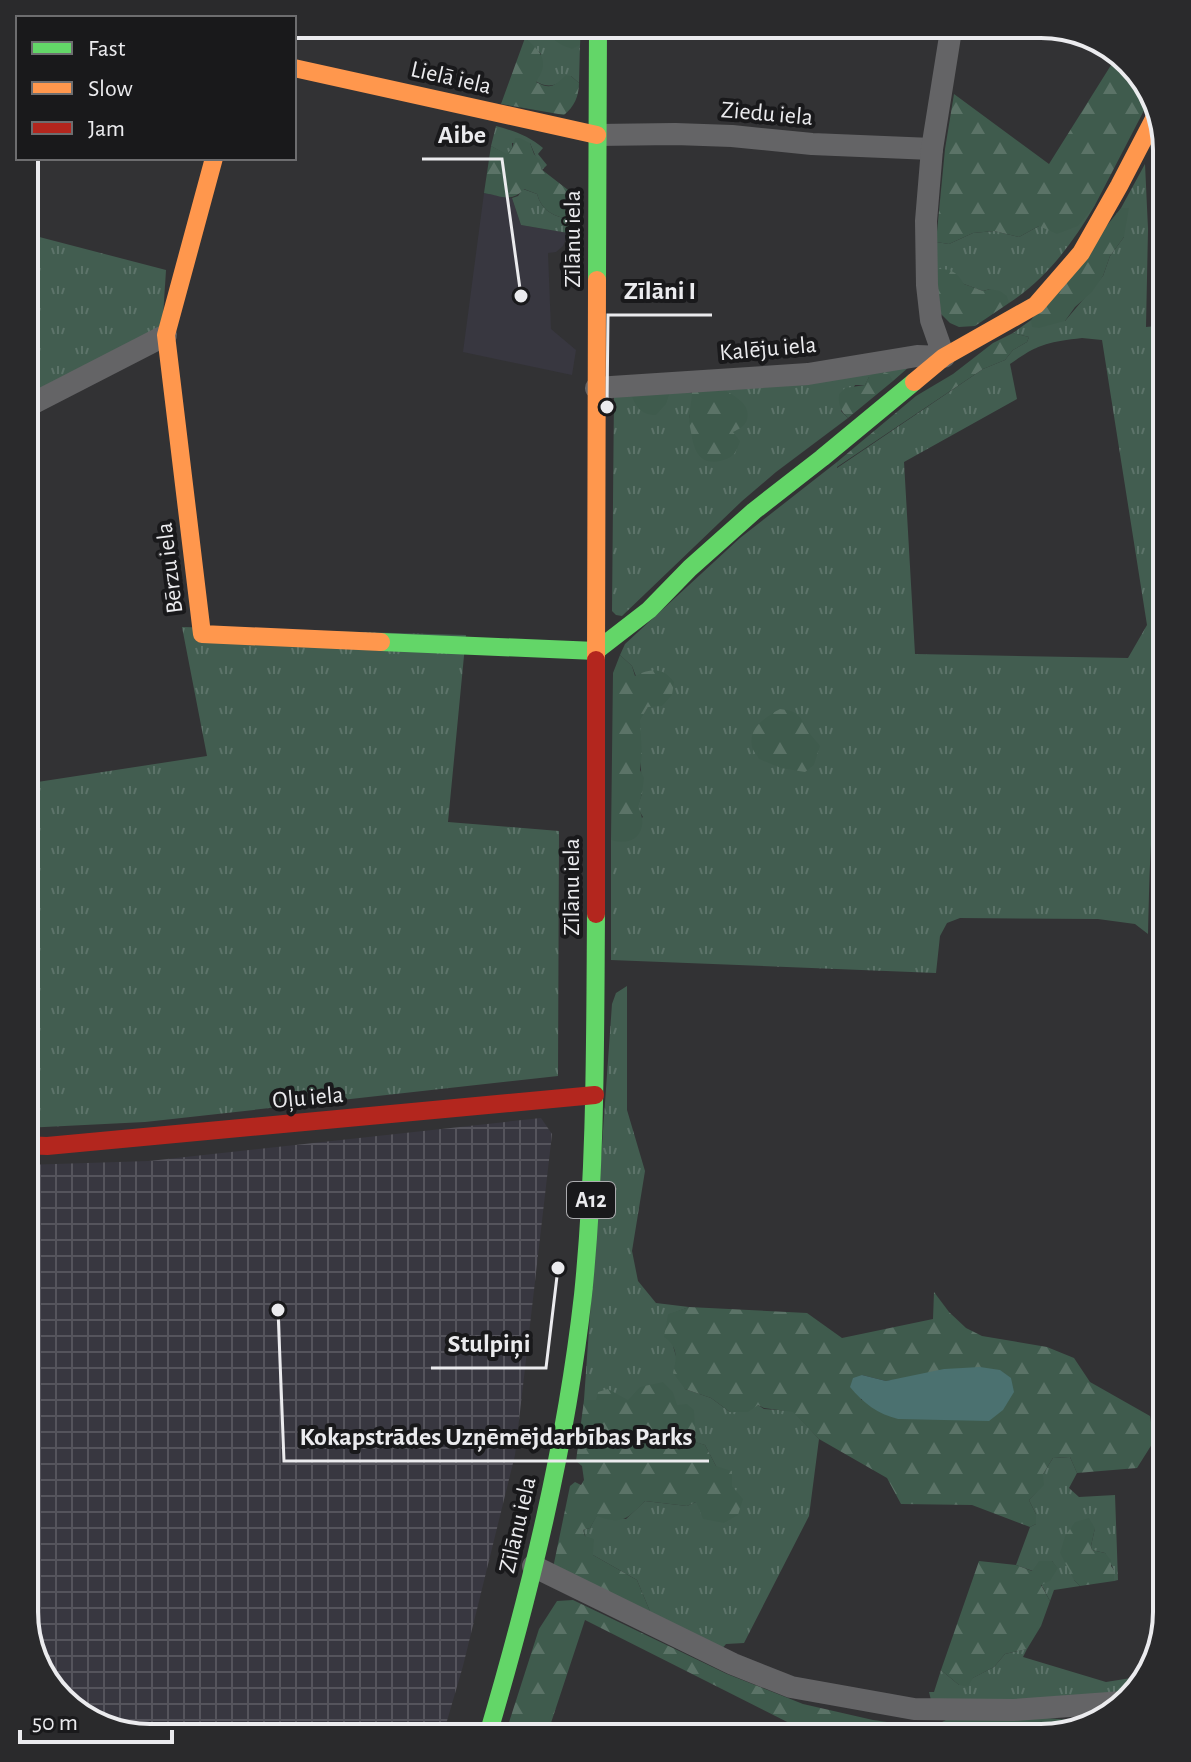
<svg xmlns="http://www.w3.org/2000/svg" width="1191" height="1762" font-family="'Alegreya Sans',sans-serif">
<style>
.built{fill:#383740}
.industrial{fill:url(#industrial-grid)}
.grass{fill:url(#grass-tufts);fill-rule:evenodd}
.forest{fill:url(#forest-firs);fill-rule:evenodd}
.water{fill:#4b7170}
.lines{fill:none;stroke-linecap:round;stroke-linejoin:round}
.street{stroke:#646466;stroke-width:22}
.fast{stroke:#63d668;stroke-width:18}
.slow{stroke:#ff974d;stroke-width:18}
.jam{stroke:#b3261e;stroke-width:18}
.labels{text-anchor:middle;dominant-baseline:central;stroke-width:8;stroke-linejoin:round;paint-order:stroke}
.shield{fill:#19191b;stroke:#acacaf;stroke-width:2}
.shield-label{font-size:22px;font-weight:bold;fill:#ebebee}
.street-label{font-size:24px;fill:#ebebee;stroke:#19191b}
.rim{fill:none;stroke:#ebebee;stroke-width:4}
.leader{fill:none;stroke:#ebebee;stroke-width:3}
.callout-dot{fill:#ebebee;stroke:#19191b;stroke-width:3}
.callout-label{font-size:26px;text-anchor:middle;font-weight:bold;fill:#ebebee;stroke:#19191b;stroke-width:8;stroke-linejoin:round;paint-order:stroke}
</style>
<defs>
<pattern id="industrial-grid" width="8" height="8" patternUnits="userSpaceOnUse" patternTransform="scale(2)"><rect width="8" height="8" fill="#383740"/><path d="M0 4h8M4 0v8" fill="none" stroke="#55545c"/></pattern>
<pattern id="grass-tufts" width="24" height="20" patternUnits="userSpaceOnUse" patternTransform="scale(2)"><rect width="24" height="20" fill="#425d50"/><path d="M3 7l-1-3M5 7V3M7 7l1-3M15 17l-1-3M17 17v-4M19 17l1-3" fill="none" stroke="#5d746a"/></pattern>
<pattern id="forest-firs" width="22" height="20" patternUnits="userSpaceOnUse" patternTransform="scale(2)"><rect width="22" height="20" fill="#3f5b4d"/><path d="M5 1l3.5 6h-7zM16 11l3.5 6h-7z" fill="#5b7367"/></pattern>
</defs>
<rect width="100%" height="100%" fill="#323234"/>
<!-- built -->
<path class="built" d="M484 193 512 198 521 225 568 233 563 246 556 252 548 253 551 329 576 350 572 375 463 352Z"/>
<!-- industrial -->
<path class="industrial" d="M541 1118 552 1134 515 1455 463 1666 442 1738H142L80 1717 41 1675 24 1612V1165L149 1161Z"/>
<!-- grass -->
<g class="grass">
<path d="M532 24H545L547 32 580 45 579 83 571 76C557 84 551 90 535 81L541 54 525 38Z"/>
<path d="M496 126C514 131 529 136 543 148L538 154 547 165 542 170 541 169 530 143H512V148L507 155 491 146Z"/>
<path d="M1145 164 1148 229 1146 327 1167 325V743C1149 800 1150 874 1148 934L1135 924 1098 919 960 918 947 923 940 936 936 973 611 960V840L643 817 637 807 642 794 639 720 648 707 632 666 620 655 625 644 740 538 837 462V468L983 369 1005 360 1013 350 1027 342 1029 337 1013 333 1031 320 1065 321 1103 276 1110 256 1124 237 1121 208ZM1082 338 1102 340 1147 625 1128 658 915 654 904 462 1017 399 1010 364C1038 344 1048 342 1082 338Z"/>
<path d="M523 189 537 194C541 208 550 215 564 218L569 215 573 207 568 233 521 225 512 198 518 196Z"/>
<path d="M1095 205C1073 243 1046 279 1009 303L990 289 983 291 934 273 936 242 949 244 973 233 994 231 1019 237 1039 226Z"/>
<path d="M24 233 166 270 162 332 24 407Z"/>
<path d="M918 359 893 381 869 377 865 385H855L841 411 848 418 776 472 742 501 622 616 616 615 612 611 614 395 671 389 692 393V405L689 418 732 432 720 387Z"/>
<path d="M182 627 466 635 448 822 559 831 558 1076 145 1122 24 1128V639H35L31 783 207 756Z"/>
<path d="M627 986V1110L645 1171 632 1251 638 1281 656 1303 689 1307 668 1315 672 1342 685 1389 711 1398 730 1412 758 1405 764 1409 793 1411 819 1439 809 1516 744 1643 726 1644 720 1651 654 1621 637 1580 593 1555 583 1530 590 1528 597 1515 626 1519 645 1501 687 1506 732 1486 716 1466 705 1445 695 1442 677 1406 628 1400H584L612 1004 616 993Z"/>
<path d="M1070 1457 1077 1473 1069 1488 1079 1497 1115 1495 1118 1580 1114 1581V1570L1105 1553 1092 1550 1091 1546 1095 1528 1074 1580 1080 1586 1054 1590 1050 1601 1041 1584 1057 1568 1052 1561H1040L1033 1571 1016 1565 1030 1527 1036 1524V1514L1029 1500 1043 1485V1474L1053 1458Z"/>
<path d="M1027 1649 1023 1657 1106 1682 1144 1676 1148 1678 1131 1695 1016 1702 931 1700 929 1692H934L941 1670 959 1685 994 1667 1005 1654Z"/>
</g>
<!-- forest -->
<g class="forest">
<path d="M545 24 581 26 580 45 572 49C559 45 548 38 545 24Z"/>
<path d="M525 38C542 52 550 62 536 82 551 90 554 86 566 75L571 76 579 83C579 96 574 107 564 115L501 104Z"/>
<path d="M1118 54 1150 87 1152 95 1095 205 1078 226 1057 234 1039 226 1019 237 994 231 973 233 949 244 936 242 945 149 954 94 1049 164Z"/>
<path d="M515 138H520L530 143 534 154 540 160 541 169 572 193C573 204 574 212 564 218 550 215 541 208 537 194L524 189C512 203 501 196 484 193L491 146 507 154 512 148Z"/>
<path d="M1121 208H1129L1124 237 1110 256 1103 276 1092 292 1075 307 1065 321 1039 328 1032 327 1031 320Z"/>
<path d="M939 269C952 269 958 273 964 284L983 291 990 289 1000 291 1007 296 1009 303 975 326 959 327 950 323 941 314 934 273Z"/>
<path d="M1013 333 1029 337 1027 342 1013 350 1005 360 983 369 837 467V462L916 396 953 374 993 343Z"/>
<path d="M882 371 889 374 893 381 848 418C840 410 838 405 839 394L845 388 865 385C869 375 872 372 882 371Z"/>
<path d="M720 387C732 395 752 403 747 420 744 427 739 429 733 432L740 441C737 451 734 457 724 460 700 467 694 452 691 432 690 427 689 423 689 419 689 410 692 401 692 392Z"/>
<path d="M671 389 666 404 656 415C641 415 635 407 631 393Z"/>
<path d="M620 655 632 666 635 676C651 668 663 667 674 682L672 695 662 706 648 707 640 720 642 754 640 770 644 778 642 794 638 807C650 829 636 848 611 840L613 673Z"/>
<path d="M780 709C797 711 799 714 807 729 810 735 816 740 820 746L814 765 805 772 781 768 759 759C757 755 753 751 752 747 748 727 766 717 780 709Z"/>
<path d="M934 1292 949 1312 966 1328 982 1336 1047 1347 1074 1358 1090 1382 1150 1416 1154 1441 1137 1468 1077 1473 1070 1457 1053 1458 1043 1474 1044 1485 1029 1500 1036 1514V1524L1030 1527 972 1505 901 1504 887 1478 819 1439 793 1412 764 1408 758 1405 748 1412H730L711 1398 685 1389 673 1373C677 1357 678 1347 664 1337L668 1314 689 1307 807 1313 842 1338 933 1319ZM862 1375 886 1381 909 1378 861 1400Z"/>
<path d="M663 1382 673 1392 677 1405 687 1404 694 1410 696 1442 705 1445 716 1466 732 1471V1486L743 1499 738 1515 724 1523 703 1519 696 1502 687 1506 645 1501C628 1518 622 1526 597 1516L590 1528 583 1530 585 1536 594 1539 593 1555 637 1580 654 1621 553 1568 570 1486 575 1482 581 1485 584 1480 582 1466 576 1461 584 1400H596L598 1392 608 1389 628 1400 640 1387Z"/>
<path d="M1089 1518 1095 1528 1091 1546 1092 1550 1105 1553 1111 1560V1566L1114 1570V1581L1080 1586 1074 1580 1060 1553 1065 1536 1075 1522Z"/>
<path d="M979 1561 1016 1565 1032 1571 1039 1561H1052L1058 1568 1050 1581 1041 1585 1050 1601 1041 1626 1027 1649 1005 1654 994 1667 973 1678 968 1687 959 1685 941 1670Z"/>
<path d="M573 1600 727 1674 803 1704 873 1720 915 1726 936 1725 948 1719 1024 1716 1070 1720 1086 1715 1096 1723 1042 1738H819L585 1620 546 1738H504L539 1629 557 1601Z"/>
</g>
<!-- water -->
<path class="water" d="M980 1367 1000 1370 1011 1378 1014 1392 1003 1410 989 1421 898 1419C878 1414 863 1403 850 1387L853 1378 862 1375 886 1381 944 1369Z"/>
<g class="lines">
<!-- street -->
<g class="street">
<path d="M597 135 675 134 732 136 812 144 932 149"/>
<path d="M596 388 808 374 917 356 944 357 931 320 927 285 926 221 932 149 952 24"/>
<path d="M24 408 166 335"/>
<path d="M533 1566 733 1664 791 1687 914 1709 1014 1710 1123 1702"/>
</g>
<!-- fast -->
<g class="fast">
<path d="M597 280 598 24"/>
<path d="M381 642 596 651 649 610 690 568 754 511 822 458 914 382"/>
<path d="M487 1738C530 1593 566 1446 583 1295 596 1168 595 1041 596 914"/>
</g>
<!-- slow -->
<g class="slow">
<path d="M294 68 597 135"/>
<path d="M214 158 166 335 202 634 381 642"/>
<path d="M914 382 944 357 1036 305 1081 253 1119 186 1157 113"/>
<path d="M596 660 597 280"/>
</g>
<!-- jam -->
<g class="jam">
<path d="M596 914V660"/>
<path d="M24 1145 47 1146 595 1095"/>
</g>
</g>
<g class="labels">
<!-- shield labels -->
<rect class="shield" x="567" y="1182" width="48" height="36" rx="6"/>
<g class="shield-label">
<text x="591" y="1200">A12</text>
</g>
<!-- street labels -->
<g class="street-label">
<text transform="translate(451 78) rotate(13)">Lielā iela</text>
<text transform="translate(767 114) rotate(5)">Ziedu iela</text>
<text transform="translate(573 239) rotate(-90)">Zīlānu iela</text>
<text transform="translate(768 349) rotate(-5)">Kalēju iela</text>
<text transform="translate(170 568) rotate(-97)">Bērzu iela</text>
<text transform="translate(572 887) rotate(-90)">Zīlānu iela</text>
<text transform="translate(308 1098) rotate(-5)">Oļu iela</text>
<text transform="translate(518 1525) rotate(-77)">Zīlānu iela</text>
</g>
</g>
<!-- crop -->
<path d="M0 0H1191V1762H0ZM150 38H1041A112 112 0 0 1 1153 150V1612A112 112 0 0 1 1041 1724H150A112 112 0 0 1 38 1612V150A112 112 0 0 1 150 38Z" fill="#2a2a2c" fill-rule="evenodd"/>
<path class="rim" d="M150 38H1041A112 112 0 0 1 1153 150V1612A112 112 0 0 1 1041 1724H150A112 112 0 0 1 38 1612V150A112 112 0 0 1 150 38Z"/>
<!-- callouts -->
<path class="leader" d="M521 296L502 159H422M607 407L608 315H712M558 1268L546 1368H431M278 1310L284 1461H709"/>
<g class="callout-dot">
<circle cx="521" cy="296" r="8"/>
<circle cx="607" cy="407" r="8"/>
<circle cx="558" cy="1268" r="8"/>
<circle cx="278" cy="1310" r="8"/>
</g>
<g class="callout-label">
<text x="462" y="143">Aibe</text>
<text x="660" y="299">Zīlāni I</text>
<text x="489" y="1352">Stulpiņi</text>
<text x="496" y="1445">Kokapstrādes Uzņēmējdarbības Parks</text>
</g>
<!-- legend -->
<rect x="16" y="16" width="280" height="144" fill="#19191b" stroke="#6d6d6f" stroke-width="2"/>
<rect x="32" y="42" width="40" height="12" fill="#63d668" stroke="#6d6d6f" stroke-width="2"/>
<text x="88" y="56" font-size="24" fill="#ebebee">Fast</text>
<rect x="32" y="82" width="40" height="12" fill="#ff974d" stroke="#6d6d6f" stroke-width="2"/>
<text x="88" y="96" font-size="24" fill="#ebebee">Slow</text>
<rect x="32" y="122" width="40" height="12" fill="#b3261e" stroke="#6d6d6f" stroke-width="2"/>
<text x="88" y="136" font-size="24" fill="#ebebee">Jam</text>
<!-- scale -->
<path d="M20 1730v12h152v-12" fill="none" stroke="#ebebee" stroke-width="4"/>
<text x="32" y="1730" font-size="24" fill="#ebebee" stroke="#19191b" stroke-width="6" paint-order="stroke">50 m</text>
</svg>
